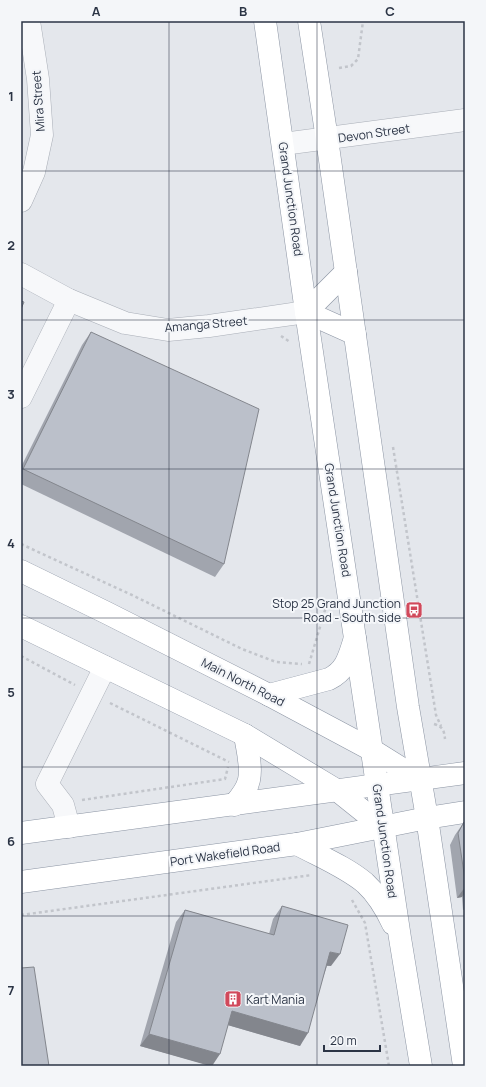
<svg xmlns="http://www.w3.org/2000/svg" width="486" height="1087" font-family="Manrope,sans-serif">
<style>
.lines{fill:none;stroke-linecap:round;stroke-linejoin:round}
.minor-casing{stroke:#a9aeb7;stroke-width:23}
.highway-casing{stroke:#8b94a3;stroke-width:23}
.path{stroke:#c2c5cb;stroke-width:2.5;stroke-dasharray:3 3;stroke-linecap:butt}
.minor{stroke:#f7f8fa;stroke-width:22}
.highway{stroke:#fff;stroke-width:22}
.wall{fill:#a1a5ae}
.shaded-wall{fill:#83868d}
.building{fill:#bbc0ca;stroke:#83868d}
.grid{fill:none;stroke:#2b3445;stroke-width:1;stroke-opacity:0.55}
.labels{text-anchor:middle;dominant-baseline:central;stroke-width:4;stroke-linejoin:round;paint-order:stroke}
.street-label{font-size:12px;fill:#2b3445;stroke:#f4f6f9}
.poi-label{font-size:12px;fill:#2b3445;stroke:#f4f6f9;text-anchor:end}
.neatline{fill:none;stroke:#2b3445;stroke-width:1.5}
.grid-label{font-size:13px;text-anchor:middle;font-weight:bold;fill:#2b3445}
</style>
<rect width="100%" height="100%" fill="#e4e7ec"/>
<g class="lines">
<!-- minor casing -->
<g class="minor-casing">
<g id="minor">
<path d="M283 144 465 120"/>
<path d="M21 201 34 172 42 135 38 79 29 21"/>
<path d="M21 274 69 300 125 323 168 330 209 326 306 312"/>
<path d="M21 397 69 300"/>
<path d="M69 827 63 805 47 784 105 667"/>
</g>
</g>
<!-- highway casing -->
<g class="highway-casing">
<g id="highway">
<path d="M265 21 306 312 400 938 421 1066"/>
<path d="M309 21 327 139 408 707 427 818 464 1066"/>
<path d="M306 312 346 272"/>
<path d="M306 312 355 334"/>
<path d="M21 571 107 613 269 695 372 750 420 780"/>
<path d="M21 626 245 735 338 791 383 827"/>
<path d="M269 695 329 679C347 670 349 656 355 638"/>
<path d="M234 805C240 798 247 790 249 780 252 766 247 749 245 735"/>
<path d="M21 833 465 773"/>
<path d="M297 844C319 856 346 867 365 883 377 894 386 909 393 924"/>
<path d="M21 882 297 844 427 818 465 812"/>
</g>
</g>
<!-- path -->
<g class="path">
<path d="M339 68 351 66 358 59 363 21"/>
<path d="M281 336 290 342"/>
<path d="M393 447 436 715 441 726"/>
<path d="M21 544 132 595 242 649 276 662 302 664"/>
<path d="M21 656 75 685"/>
<path d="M309 664 328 600"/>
<path d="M110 703 229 762"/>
<path d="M434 724C443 727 444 730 445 739"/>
<path d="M82 800 225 779 228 767"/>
<path d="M352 900 365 923 389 1066"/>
<path d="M21 915 312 875"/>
</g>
<!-- minor -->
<use href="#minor" class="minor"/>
<!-- highway -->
<use href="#highway" class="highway"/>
</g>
<!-- wall -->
<g class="wall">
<path d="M91 332 224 564 215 577 21 484V467L82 345Z"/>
<path d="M464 822H465V909L463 910 462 897 457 898 450 845 455 835Z"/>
<path d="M282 906 331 966H327L300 1046 228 1025 212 1066 140 1046 176 922 185 910 269 934 273 919Z"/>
</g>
<!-- shaded-wall -->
<g class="shaded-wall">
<path d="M465 887V893L462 897 457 898Z"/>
<path d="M330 952 340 954 331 966 322 965Z"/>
<path d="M232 1011 308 1033 300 1046 224 1024Z"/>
<path d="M149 1034 220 1054 212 1066H210L140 1046Z"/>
</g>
<!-- building -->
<g class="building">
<path d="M21 301 24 302 21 309Z"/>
<path d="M91 332 259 409 224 564 23 469Z"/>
<path d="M464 822H465V880L458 833Z"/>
<path d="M282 906 348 925 340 954 330 952 308 1033 232 1011 220 1054 149 1034 185 910 274 935Z"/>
<path d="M34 967 49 1066H21V968Z"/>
</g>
<!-- grid -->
<path class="grid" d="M169 21V1066M317 21V1066M21 171H465M21 320H465M21 469H465M21 618H465M21 767H465M21 916H465"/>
<!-- icons -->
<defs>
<g id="bus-square" transform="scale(0.9)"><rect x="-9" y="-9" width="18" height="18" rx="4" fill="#d1495b" stroke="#f4f6f9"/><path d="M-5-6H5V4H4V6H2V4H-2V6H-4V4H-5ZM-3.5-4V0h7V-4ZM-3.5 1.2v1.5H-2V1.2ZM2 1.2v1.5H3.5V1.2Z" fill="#fff"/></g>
<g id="building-square" transform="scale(0.9)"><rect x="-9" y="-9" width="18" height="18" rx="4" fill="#d1495b" stroke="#f4f6f9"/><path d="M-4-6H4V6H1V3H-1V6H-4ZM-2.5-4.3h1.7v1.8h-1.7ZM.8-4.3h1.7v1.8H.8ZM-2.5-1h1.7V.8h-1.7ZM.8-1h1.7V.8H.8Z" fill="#fff"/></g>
</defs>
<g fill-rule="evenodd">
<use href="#bus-square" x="414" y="610"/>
<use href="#building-square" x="233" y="999"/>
</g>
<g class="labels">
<!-- street labels -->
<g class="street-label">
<text transform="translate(38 101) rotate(-94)">Mira Street</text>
<text transform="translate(374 133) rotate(-8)">Devon Street</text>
<text transform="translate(291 199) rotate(82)">Grand Junction Road</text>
<text transform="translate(206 324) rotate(-5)">Amanga Street</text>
<text transform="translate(338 520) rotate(81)">Grand Junction Road</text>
<text transform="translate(243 682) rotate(27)">Main North Road</text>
<text transform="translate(385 841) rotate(82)">Grand Junction Road</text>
<text transform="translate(225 854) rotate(-8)">Port Wakefield Road</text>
</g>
<!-- poi labels -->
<g class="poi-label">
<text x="401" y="603">Stop 25 Grand Junction<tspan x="401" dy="14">Road - South side</tspan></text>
<text x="246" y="999" text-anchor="start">Kart Mania</text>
</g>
</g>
<!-- border -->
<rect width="486" height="1087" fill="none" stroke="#f4f6f9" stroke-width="44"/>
<!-- scale -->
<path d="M324 1045v6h56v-6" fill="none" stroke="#2b3445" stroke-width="2"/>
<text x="330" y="1045" font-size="12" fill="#2b3445" stroke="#f4f6f9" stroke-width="3" paint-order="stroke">20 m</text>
<rect x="22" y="22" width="442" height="1043" class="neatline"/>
<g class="grid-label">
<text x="96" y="16">A</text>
<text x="243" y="16">B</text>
<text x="390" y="16">C</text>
<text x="11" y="101">1</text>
<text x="11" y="250">2</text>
<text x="11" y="399">3</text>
<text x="11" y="548">4</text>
<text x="11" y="697">5</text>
<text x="11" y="846">6</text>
<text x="11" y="995">7</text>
</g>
</svg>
